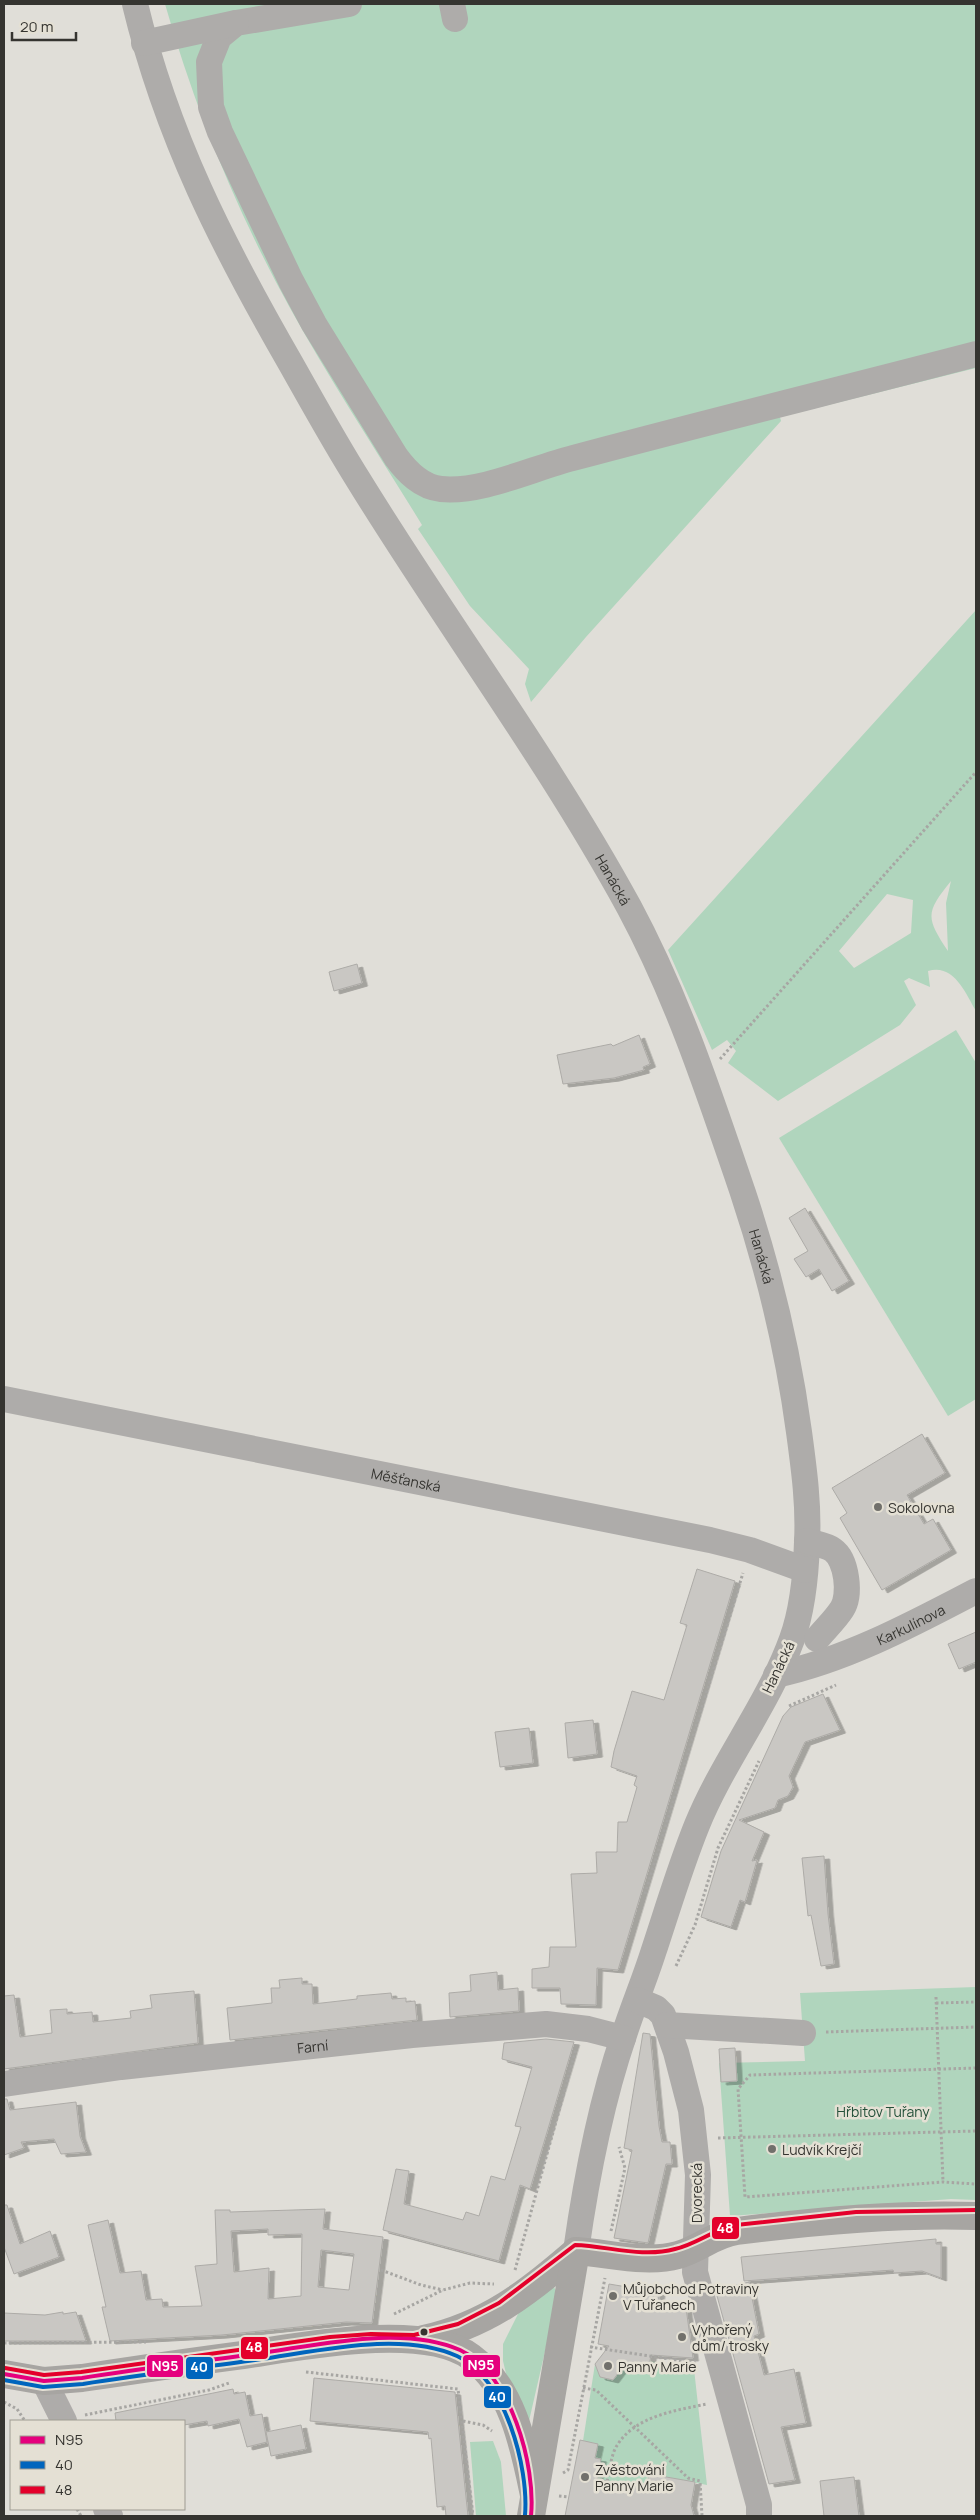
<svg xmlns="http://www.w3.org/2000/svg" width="980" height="2520" font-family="Manrope,sans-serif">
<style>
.green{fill:#b0d5bd;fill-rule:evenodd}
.building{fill:#c9c7c3;stroke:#adaba7;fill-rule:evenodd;filter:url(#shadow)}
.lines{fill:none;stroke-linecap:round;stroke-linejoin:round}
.path{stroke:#a7a6a3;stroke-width:3;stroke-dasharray:2.5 2.5;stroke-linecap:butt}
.minor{stroke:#aeacaa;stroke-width:26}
.major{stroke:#a7a5a2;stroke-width:28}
.bus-1-casing{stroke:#e4e0d4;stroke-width:8}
.bus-2-casing{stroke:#e4e0d4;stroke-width:8}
.bus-3-casing{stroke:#e4e0d4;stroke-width:8}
.bus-1{stroke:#e5007d;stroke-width:4}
.bus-2{stroke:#0065bd;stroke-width:4}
.bus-3{stroke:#e4002b;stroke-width:4}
.poi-dot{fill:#71706b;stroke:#e4e0d4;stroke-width:2}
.bus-dot{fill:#353430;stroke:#e4e0d4;stroke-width:2}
.labels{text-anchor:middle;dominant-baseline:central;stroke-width:5;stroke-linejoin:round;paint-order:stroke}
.street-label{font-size:14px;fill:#353430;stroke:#e4e0d4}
.poi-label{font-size:14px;fill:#353430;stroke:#e4e0d4;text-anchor:start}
.park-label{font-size:14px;fill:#224f38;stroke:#e4e0d4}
.line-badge{stroke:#e4e0d4;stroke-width:2}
.badge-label{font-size:14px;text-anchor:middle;font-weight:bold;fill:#fff}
</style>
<defs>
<filter id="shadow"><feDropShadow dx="5.5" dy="3" stdDeviation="0" flood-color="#0004"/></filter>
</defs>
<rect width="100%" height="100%" fill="#e0ded8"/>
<!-- green -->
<g class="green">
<path d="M165 4H976V368L780 417 781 421 586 637 531 702 525 684 529 669 470 606 418 529 422 525C378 453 331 382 290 308 237 212 195 109 165 4Z"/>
<path d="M976 610V1011C966 994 954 963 928 971L930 987 909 978 904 981 916 1005 900 1025 778 1101 728 1063 736 1051 727 1040 712 1050 668 950ZM951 881 946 903 948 951C925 917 926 912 951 881ZM887 894 913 900 911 933 854 968 839 951Z"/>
<path d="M956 1030 976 1063V1399L948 1416 779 1138Z"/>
<path d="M976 1987V2200L951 2199 730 2216 719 2063 805 2061 800 1993Z"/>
<path d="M554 2287 558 2295 529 2421 509 2386 503 2361V2344L521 2308Z"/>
<path d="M618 2355 649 2367 650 2361 694 2369 707 2485 650 2474 647 2488 597 2479 601 2459 595 2458 598 2444 583 2441 595 2364 600 2377 613 2380 622 2368Z"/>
<path d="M493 2441 501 2462 506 2516H476L470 2442Z"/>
</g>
<!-- building -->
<g class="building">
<path d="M357 964 362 983 334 991 329 972Z"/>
<path d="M639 1035 650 1064 643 1067 644 1070 614 1078 563 1084 557 1055 611 1044 613 1046Z"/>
<path d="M805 1208 849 1281 832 1291 819 1269 806 1277 794 1259 808 1251 789 1218Z"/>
<path d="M922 1434 945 1473 907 1495 924 1524 933 1519 951 1550 882 1590 840 1518 847 1513 832 1488Z"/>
<path d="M697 1569 735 1581 618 1970 597 1968 596 2005 561 2004 560 1988H532V1969L549 1967 550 1947H576L571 1874 597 1873 596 1852H617L618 1822H627L637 1787 634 1785 637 1776 611 1767 614 1751 632 1691 664 1700 687 1625 680 1623Z"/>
<path d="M976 1632V1662L959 1669 948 1644Z"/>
<path d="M823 1694 840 1730 805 1742 789 1776 793 1787 788 1796 778 1800 775 1808 739 1820 764 1832 752 1861 757 1860 745 1902 740 1900 731 1927 701 1917 721 1851 783 1716 791 1707Z"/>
<path d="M593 1720 597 1754 568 1758 565 1723Z"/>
<path d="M529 1728 533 1763 500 1767 495 1732Z"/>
<path d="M824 1856 828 1914 834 1964 821 1966 811 1915 808 1916 802 1858Z"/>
<path d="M497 1972 498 1990 518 1988 519 2011 450 2017 449 1993 471 1991 470 1975Z"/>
<path d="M302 1978V1984H312L313 2004 357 1999V1996L391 1993 392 1999 406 1998V2002L415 2001 417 2020 230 2040 227 2008 272 2003 271 1988H280L279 1980Z"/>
<path d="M194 1991 198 2043 4 2069V1996L14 1995 20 2037 52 2033 50 2010 67 2009V2014L92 2012 93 2022 131 2018 130 2011 152 2008 150 1995Z"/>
<path d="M643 2033 650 2034 659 2126 662 2142H670L672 2164H666L648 2243 614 2238 632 2150 624 2148Z"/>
<path d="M546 2039 574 2042 530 2189 520 2185 499 2261 383 2230 396 2169 409 2171 404 2204 463 2220 466 2212 479 2216 491 2176 505 2180 521 2127 515 2126 532 2067 502 2059 504 2043Z"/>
<path d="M735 2048 737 2081 721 2082 719 2049Z"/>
<path d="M4 2099H7L10 2110 76 2102 80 2136 86 2152 61 2154 54 2139 21 2142 24 2148 4 2155Z"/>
<path d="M4 2205H7L20 2244 50 2231 59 2257 14 2274 4 2247Z"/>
<path d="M325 2209 323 2229 383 2237 372 2323 346 2322 222 2335 110 2341 102 2307H106L88 2225 108 2220 120 2273 141 2271 146 2300 162 2299 163 2307 202 2306 195 2266 217 2264 215 2210H230V2212ZM268 2229V2235L302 2234 301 2296 268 2299 269 2268 234 2272 231 2231ZM321 2250 354 2254 349 2290 318 2287Z"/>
<path d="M936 2239V2244H941V2278L922 2271 894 2273 893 2270 744 2281 741 2257Z"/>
<path d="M749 2282 759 2334 754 2336 764 2375 794 2369 806 2423 781 2427 795 2480 769 2484 717 2296 727 2294 725 2288Z"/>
<path d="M609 2284 639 2289 660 2287 658 2304 686 2308 693 2358 651 2355 649 2367 626 2363 613 2380 600 2377 595 2364 609 2346 598 2344Z"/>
<path d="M63 2312V2314L76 2312 86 2341H4V2313L45 2315Z"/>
<path d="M314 2378 455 2392 468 2516H446L445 2506 437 2507 431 2438 429 2439 428 2432 310 2421Z"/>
<path d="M233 2389 234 2394 245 2392 250 2416 262 2414 267 2442 247 2447 239 2419 208 2426 207 2421 184 2425V2421H116L115 2413Z"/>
<path d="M301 2425 306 2449 271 2456 266 2432Z"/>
<path d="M580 2440 598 2444 595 2458 601 2459 597 2479 647 2488 649 2474 695 2482 691 2505 694 2516H565Z"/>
<path d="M854 2477 859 2516H824L820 2481Z"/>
</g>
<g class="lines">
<!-- path -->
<g class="path">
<path d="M720 1059 976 772"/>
<path d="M789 1706 836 1685"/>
<path d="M645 1894 743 1573"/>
<path d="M676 1966 695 1925 718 1848 759 1761"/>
<path d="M936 1997 943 2182"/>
<path d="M936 2003 976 2002"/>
<path d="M826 2032 976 2027"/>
<path d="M976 2068 750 2075 738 2089 745 2197 943 2182 976 2184"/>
<path d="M718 2138 976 2131"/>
<path d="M611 2231 625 2168 619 2147"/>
<path d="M381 2270 421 2285 443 2290"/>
<path d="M515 2270 576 2049"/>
<path d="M394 2314 443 2290 470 2283 494 2284"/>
<path d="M4 2343 146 2342"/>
<path d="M590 2347 696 2363"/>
<path d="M306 2372 458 2389 473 2516"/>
<path d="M583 2388 596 2390 688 2478 700 2481 702 2516"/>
<path d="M4 2402 17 2409 25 2421"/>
<path d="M85 2415 209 2390 229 2383"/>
<path d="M463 2421 483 2425 492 2431"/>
<path d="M563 2473 568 2470 605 2278"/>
<path d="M607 2481C610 2470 611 2453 618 2444 636 2416 677 2410 707 2404"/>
<path d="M559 2496 569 2497"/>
<path d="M77 2509 81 2516"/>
</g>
<!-- minor -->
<g class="minor">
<path id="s1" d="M135 4C167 137 223 246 291 364 313 403 335 443 359 481 447 624 548 759 629 907 678 998 710 1096 743 1193 769 1271 788 1350 799 1432 804 1469 809 1505 807 1542 806 1574 803 1609 792 1639 768 1705 723 1761 697 1825 680 1867 667 1911 653 1953 644 1981 633 2007 624 2035 601 2102 586 2180 576 2251"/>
<path d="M349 4 236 23 219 37 209 62 211 107 220 132 291 281 314 324 396 457C407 472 421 487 441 489 482 493 533 468 573 458 707 422 842 389 976 354"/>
<path d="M452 4 455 19"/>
<path d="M144 43 236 23"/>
<path id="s2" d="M4 1399 710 1540 750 1550 805 1570"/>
<path d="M807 1541C816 1544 826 1545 833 1550 847 1560 851 1595 842 1609 835 1620 825 1629 817 1639"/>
<path id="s3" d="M776 1675C846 1660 913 1624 976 1591"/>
<path d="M637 2000 656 2008 663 2015 676 2052 691 2110 698 2175 695 2272 759 2505V2516"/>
<path d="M667 2025 803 2033"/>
<path id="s4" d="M4 2084 121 2067 412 2035 546 2024 588 2029 623 2038"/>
<path d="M44 2381 64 2421"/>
<path d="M106 2509 110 2516"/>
</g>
<!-- major -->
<g class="major">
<path d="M424 2339C487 2325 529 2292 576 2251 609 2253 646 2264 678 2255 699 2249 715 2234 737 2231 815 2221 897 2213 976 2216"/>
<path d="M4 2374 44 2381 82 2378C135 2370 189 2362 243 2355 299 2347 423 2322 471 2357 513 2388 524 2447 534 2495"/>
<path d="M531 2516 576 2251"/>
</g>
<!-- bus-1 casing -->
<g class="bus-1-casing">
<path id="bus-1" d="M4 2374 44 2381 82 2378C139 2369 197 2362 254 2354 316 2346 401 2324 460 2350 511 2373 536 2466 531 2516"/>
</g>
<!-- bus-2 casing -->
<g class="bus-2-casing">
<path id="bus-2" d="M4 2380 43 2387 83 2384C140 2375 198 2368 255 2360 315 2352 400 2330 457 2356 505 2377 529 2468 525 2515"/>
</g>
<!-- bus-3 casing -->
<g class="bus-3-casing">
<path id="bus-3" d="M5 2368 44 2375 81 2372 330 2337 371 2334 414 2335 458 2324 499 2303 575 2245C608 2246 642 2258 675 2249 697 2244 714 2229 736 2225L856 2212 976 2210"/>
</g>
<!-- bus-1 -->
<use href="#bus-1" class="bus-1"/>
<!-- bus-2 -->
<use href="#bus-2" class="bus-2"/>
<!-- bus-3 -->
<use href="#bus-3" class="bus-3"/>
</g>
<!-- markers -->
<g class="poi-dot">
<circle cx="878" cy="1507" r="5"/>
<circle cx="772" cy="2149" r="5"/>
<circle cx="613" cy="2296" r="5"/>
<circle cx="682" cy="2337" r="5"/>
<circle cx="608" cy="2366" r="5"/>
<circle cx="585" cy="2477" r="5"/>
</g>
<circle class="bus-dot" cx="424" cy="2332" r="4.5"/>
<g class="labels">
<!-- street labels -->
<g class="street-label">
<text stroke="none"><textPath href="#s1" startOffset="1002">Hanácká</textPath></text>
<text stroke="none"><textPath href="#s1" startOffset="1408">Hanácká</textPath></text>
<text stroke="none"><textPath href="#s2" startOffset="410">Měšťanská</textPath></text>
<text stroke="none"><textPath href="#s3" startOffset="144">Karkulínova</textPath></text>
<text transform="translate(778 1667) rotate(-64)">Hanácká</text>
<text stroke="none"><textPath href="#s4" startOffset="311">Farní</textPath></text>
<text transform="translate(696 2193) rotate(-90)">Dvorecká</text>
</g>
<!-- poi labels -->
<g class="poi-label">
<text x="888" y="1507">Sokolovna</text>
<text x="782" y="2149">Ludvík Krejčí</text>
<text x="623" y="2288">Můjobchod Potraviny<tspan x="623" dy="16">V Tuřanech</tspan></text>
<text x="692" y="2329">Vyhořený<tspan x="692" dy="16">dům/ trosky</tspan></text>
<text x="618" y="2366">Panny Marie</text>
<text x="595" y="2469">Zvěstování<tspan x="595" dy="16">Panny Marie</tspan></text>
</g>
<!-- park labels -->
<g class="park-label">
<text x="883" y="2111">Hřbitov Tuřany</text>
</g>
</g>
<g class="line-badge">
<rect x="711" y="2216" width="29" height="24" rx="5" fill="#e4002b"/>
<rect x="240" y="2336" width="29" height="24" rx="5" fill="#e4002b"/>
<rect x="462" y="2354" width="39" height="24" rx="5" fill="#e5007d"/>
<rect x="146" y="2354" width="38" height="24" rx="5" fill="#e5007d"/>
<rect x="185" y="2356" width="29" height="24" rx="5" fill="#0065bd"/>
<rect x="483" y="2385" width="29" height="24" rx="5" fill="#0065bd"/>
</g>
<g class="badge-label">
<text x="725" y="2233">48</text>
<text x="254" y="2352">48</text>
<text x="481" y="2370">N95</text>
<text x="165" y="2371">N95</text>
<text x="199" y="2372">40</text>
<text x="497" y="2402">40</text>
</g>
<!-- border -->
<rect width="980" height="2520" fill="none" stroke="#353430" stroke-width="10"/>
<!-- legend -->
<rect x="10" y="2420" width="175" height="90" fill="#e4e0d4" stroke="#9e9b92"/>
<rect x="20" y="2436" width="25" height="8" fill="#e5007d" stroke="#9e9b92"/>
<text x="55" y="2445" font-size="15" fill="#353430">N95</text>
<rect x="20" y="2461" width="25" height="8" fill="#0065bd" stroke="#9e9b92"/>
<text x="55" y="2470" font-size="15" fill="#353430">40</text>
<rect x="20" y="2486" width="25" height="8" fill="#e4002b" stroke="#9e9b92"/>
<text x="55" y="2495" font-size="15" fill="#353430">48</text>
<!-- scale -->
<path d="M12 32v8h64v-8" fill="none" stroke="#353430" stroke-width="2.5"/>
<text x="20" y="32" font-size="15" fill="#353430" stroke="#e4e0d4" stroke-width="4" paint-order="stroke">20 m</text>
</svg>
